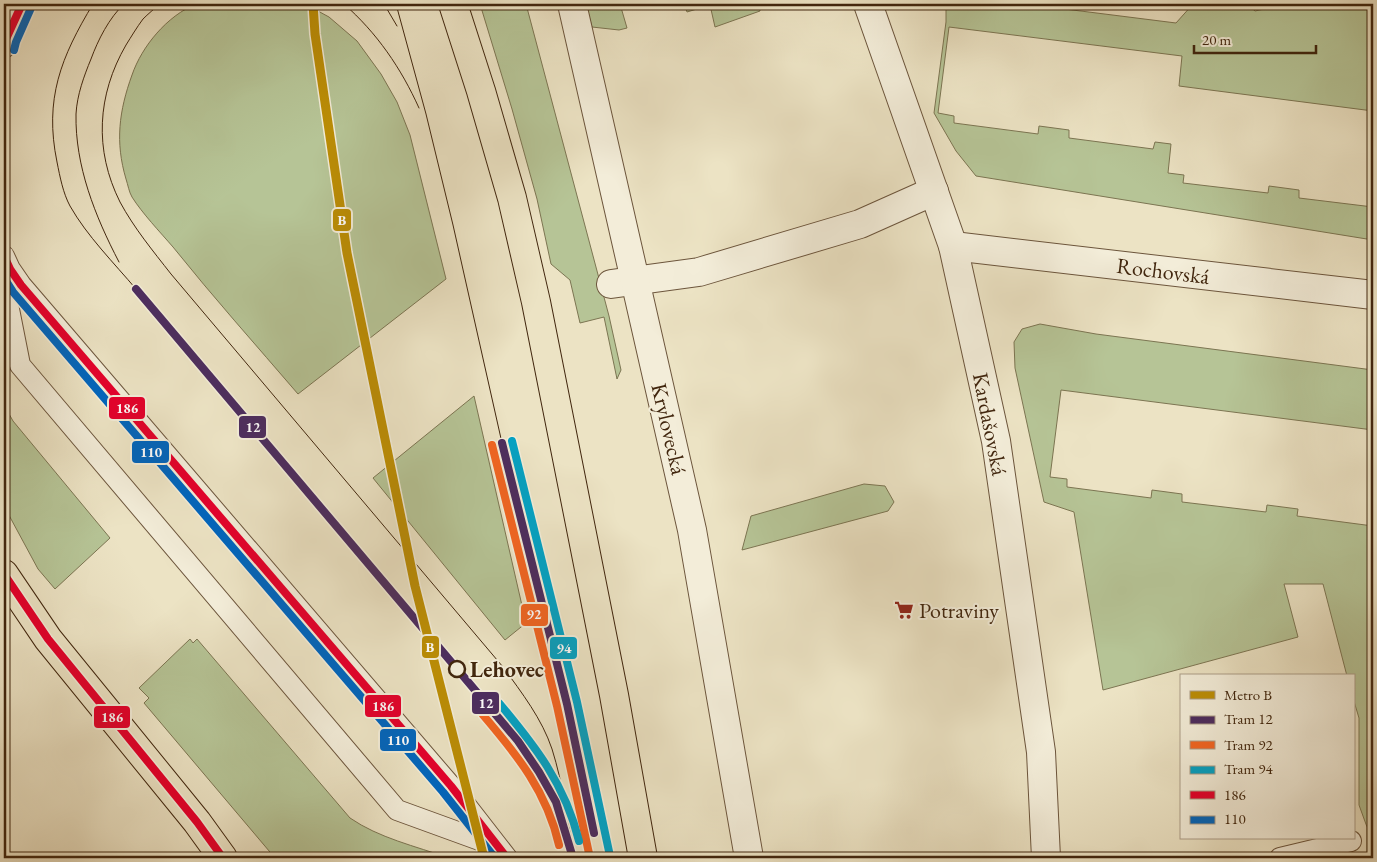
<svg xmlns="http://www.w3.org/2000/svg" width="1377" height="862" font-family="'EB Garamond',serif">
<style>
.green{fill:#b6c496;stroke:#7c7552}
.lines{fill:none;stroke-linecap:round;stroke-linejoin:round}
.service-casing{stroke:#6c553c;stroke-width:22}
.pedestrian-casing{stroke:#6c553c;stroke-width:30}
.minor-casing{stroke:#6c553c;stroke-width:30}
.secondary-casing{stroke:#41260e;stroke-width:30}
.primary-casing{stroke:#41260e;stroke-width:30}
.service{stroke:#f3edd9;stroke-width:20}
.pedestrian{stroke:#f3edd9;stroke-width:28}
.minor{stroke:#f3edd9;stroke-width:28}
.secondary{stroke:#f3edd9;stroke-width:28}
.primary{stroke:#ece3c4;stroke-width:28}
.tram{stroke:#41260e;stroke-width:1}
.bus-1-casing{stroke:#f3edd9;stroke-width:11}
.bus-2-casing{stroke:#f3edd9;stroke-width:11}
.bus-1{stroke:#e4002b;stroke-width:8}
.bus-2{stroke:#0065bd;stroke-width:8}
.tram-1-casing{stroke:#f3edd9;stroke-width:11}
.tram-2-casing{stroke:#f3edd9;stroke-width:11}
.tram-3-casing{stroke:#f3edd9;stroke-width:11}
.tram-1{stroke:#4c2d5f;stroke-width:8}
.tram-2{stroke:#f26522;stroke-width:8}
.tram-3{stroke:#03a2c4;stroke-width:8}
.metro-1-casing{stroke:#f3edd9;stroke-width:12}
.metro-1{stroke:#bb8d05;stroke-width:9}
.stop-dot{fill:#f3edd9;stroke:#41260e;stroke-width:2.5}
.labels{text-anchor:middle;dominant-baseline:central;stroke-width:4;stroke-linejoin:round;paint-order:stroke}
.street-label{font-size:22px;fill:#41260e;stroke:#f3edd9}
.poi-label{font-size:22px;fill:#41260e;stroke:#f3edd9;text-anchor:start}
.stop-label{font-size:22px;font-weight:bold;fill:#41260e;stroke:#f3edd9;text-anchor:start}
.line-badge{stroke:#f3edd9;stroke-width:2}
.badge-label{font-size:14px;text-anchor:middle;font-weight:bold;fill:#fff}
</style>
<rect width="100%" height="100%" fill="#ece3c4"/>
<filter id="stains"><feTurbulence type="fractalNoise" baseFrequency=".004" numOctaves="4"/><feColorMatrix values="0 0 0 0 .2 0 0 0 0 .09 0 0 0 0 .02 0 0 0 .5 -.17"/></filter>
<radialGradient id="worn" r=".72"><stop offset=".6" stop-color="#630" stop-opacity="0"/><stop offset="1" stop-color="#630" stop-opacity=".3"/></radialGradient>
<!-- green -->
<g class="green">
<path d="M196 4H305L329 17 357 41 381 74 397 102 410 135 446 279 298 394C256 345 213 297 173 247 160 232 142 213 132 197 129 192 128 185 126 179 115 142 119 111 132 75 142 46 167 16 196 4Z"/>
<path d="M480 4H526L609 316 621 370 617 379 604 317 580 323 570 280 551 264 537 199 512 109Z"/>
<path d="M586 4H620L627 28 619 30 592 27Z"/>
<path d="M684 4H759L760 11 715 27 710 5 687 12Z"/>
<path d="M950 4H1025L1176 23 1193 4H1247L1255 11 1287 4H1371L1373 5V111L1179 86 1182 56 949 27 938 113 954 116V123L1038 134 1039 126 1069 130V138L1153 149 1155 142 1171 144 1168 173 1184 175 1183 183 1268 193 1269 186 1299 190V198L1373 207V240L976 176 956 151 934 113 946 22V9Z"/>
<path d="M1040 324 1096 334 1373 370V430L1061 390 1050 477 1067 479V487L1151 498 1152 490 1182 494V502L1266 512 1267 505 1298 509 1297 516 1373 526V858H1367V827L1359 805V718L1353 698V676H1347L1323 584H1284L1298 637 1103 690 1074 512 1044 502 1015 368 1014 342 1022 329Z"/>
<path d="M474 396 526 623 505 640 373 478Z"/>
<path d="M4 405 13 421 110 538 55 589 38 569 4 506Z"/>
<path d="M864 484 885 486 894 502 888 511 742 550 751 516Z"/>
<path d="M190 639 193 643 197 639 350 818C379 838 415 846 449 858H275L144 703 149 698 139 688Z"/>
</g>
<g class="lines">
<!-- service casing -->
<g class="service-casing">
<g id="service">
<path d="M4 48 6 39 22 4"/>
<path d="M4 256 10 269 21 285 451 786 507 858"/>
<path d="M4 284 20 365 397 810 485 842 498 849"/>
<path d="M1280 858 1351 841"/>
</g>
</g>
<!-- pedestrian casing -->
<g class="pedestrian-casing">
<path id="pedestrian" d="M611 284 699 272 860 224 934 191"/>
</g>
<!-- minor casing -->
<g class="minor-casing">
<g id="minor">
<path d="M572 4 692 530 749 858"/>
<path d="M868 4 953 246 996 441 1041 752 1046 858"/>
<path d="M953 246 1373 295"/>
</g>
</g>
<!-- secondary casing -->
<g class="secondary-casing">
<path id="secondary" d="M4 6 5 4"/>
</g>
<!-- primary casing -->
<g class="primary-casing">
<g id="primary">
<path d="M453 4 481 91 512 198 536 302 614 695 643 858"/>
<path d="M4 574 48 639 197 822 223 858"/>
</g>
</g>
<!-- service -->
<use href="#service" class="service"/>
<!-- pedestrian -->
<use href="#pedestrian" class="pedestrian"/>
<!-- minor -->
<use href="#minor" class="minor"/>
<!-- secondary -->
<use href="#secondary" class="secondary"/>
<!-- primary -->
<use href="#primary" class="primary"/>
<!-- tram -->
<g class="tram">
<path d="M93 4C61 57 44 99 57 162 60 177 63 193 70 206 87 236 114 263 136 289"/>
<path d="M160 4C154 9 148 14 143 19 137 27 131 37 126 45 97 95 94 150 120 202 134 228 153 251 171 274L503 667C522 693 542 719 552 749 563 784 568 822 575 858"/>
<path d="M344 4C377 33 401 68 419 108"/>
<path d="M384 4 397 26"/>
<path d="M396 4 426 114 453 225 502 443"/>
<path d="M119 262C95 216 75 166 76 114 77 95 84 76 91 59 98 40 109 18 124 4"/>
</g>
<!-- bus-1 casing -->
<g class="bus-1-casing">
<g id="bus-1">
<path d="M4 48 6 39 22 4"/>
<path d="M4 256 10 269 21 285 451 786 507 858"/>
<path d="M4 574 48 639 197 822 223 858"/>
</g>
</g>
<!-- bus-2 casing -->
<g class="bus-2-casing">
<g id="bus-2">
<path d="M14 50 16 42 31 8"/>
<path d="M4 278 13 292 443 792 495 858"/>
</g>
</g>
<!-- bus-1 -->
<use href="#bus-1" class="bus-1"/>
<!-- bus-2 -->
<use href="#bus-2" class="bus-2"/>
<!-- tram-1 casing -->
<g class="tram-1-casing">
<g id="tram-1">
<path d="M136 289 518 741 539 772 556 802 573 858"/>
<path d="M502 443 567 704 594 833"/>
</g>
</g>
<!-- tram-2 casing -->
<g class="tram-2-casing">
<g id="tram-2">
<path d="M492 445 557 706 590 858"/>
<path d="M483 715C518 756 547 792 559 845"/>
</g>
</g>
<!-- tram-3 casing -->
<g class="tram-3-casing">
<g id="tram-3">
<path d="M512 441 577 702 610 856"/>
<path d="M499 703C535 746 565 784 579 841"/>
</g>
</g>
<!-- tram-1 -->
<use href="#tram-1" class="tram-1"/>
<!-- tram-2 -->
<use href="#tram-2" class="tram-2"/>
<!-- tram-3 -->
<use href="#tram-3" class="tram-3"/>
<!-- metro-1 casing -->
<g class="metro-1-casing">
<path id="metro-1" d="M313 4 315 34 347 253 415 586 484 858"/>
</g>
<!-- metro-1 -->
<use href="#metro-1" class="metro-1"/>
</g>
<!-- icons -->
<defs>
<g id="supermarket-bare" transform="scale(1.5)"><path d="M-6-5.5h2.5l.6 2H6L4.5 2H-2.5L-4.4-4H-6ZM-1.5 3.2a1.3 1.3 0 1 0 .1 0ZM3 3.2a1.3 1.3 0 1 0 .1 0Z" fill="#8f2418" stroke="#f3edd9" stroke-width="2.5" paint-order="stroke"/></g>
</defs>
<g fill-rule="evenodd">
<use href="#supermarket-bare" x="904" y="610"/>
</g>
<!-- markers -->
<circle class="stop-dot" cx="457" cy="669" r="8"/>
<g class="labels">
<!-- street labels -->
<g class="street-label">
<text transform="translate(1163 271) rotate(7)">Rochovská</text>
<text transform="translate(990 424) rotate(79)">Kardašovská</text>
<text transform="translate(669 429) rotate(77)">Krylovecká</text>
</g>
<!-- poi labels -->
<g class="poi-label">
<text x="919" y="610">Potraviny</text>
</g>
<!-- stop labels -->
<g class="stop-label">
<text x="470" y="669">Lehovec</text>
</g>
</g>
<g class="line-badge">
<rect x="332" y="208" width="20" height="24" rx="5" fill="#bb8d05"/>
<rect x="108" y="396" width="38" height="24" rx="5" fill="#e4002b"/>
<rect x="238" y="415" width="29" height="24" rx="5" fill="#4c2d5f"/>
<rect x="131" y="440" width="39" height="24" rx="5" fill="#0065bd"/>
<rect x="520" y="603" width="29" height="24" rx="5" fill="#f26522"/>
<rect x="421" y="635" width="19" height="24" rx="5" fill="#bb8d05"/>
<rect x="549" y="636" width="29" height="24" rx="5" fill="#03a2c4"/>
<rect x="471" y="691" width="29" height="24" rx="5" fill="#4c2d5f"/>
<rect x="364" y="694" width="38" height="24" rx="5" fill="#e4002b"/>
<rect x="93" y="705" width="38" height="24" rx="5" fill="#e4002b"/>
<rect x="379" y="728" width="38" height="24" rx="5" fill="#0065bd"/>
</g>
<g class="badge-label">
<text x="342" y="225">B</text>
<text x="127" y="413">186</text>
<text x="253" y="432">12</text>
<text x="151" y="457">110</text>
<text x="534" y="619">92</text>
<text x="430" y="652">B</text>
<text x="564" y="653">94</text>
<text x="486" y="708">12</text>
<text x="383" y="711">186</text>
<text x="112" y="722">186</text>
<text x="398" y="745">110</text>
</g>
<!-- margin -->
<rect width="1377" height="862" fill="none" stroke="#ece3c4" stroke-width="20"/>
<rect x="5" y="5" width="1367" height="852" fill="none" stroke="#41260e" stroke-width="2.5"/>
<rect x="10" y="10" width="1357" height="842" fill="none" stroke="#41260e"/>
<!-- legend -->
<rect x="1180" y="674" width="175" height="165" fill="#f3edd9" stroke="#ac9d88"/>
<rect x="1190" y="691" width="25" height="8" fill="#bb8d05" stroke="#ac9d88"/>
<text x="1224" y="700" font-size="15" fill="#41260e">Metro B</text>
<rect x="1190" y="716" width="25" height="8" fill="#4c2d5f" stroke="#ac9d88"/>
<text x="1224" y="724" font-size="15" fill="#41260e">Tram 12</text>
<rect x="1190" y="741" width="25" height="8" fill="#f26522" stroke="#ac9d88"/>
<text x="1224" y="750" font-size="15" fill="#41260e">Tram 92</text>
<rect x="1190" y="766" width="25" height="8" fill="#03a2c4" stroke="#ac9d88"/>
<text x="1224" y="774" font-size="15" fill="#41260e">Tram 94</text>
<rect x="1190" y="791" width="25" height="8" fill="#e4002b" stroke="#ac9d88"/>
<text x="1224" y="800" font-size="15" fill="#41260e">186</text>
<rect x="1190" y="816" width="25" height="8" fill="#0065bd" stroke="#ac9d88"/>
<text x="1224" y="824" font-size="15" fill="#41260e">110</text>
<!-- scale -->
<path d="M1194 45v8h122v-8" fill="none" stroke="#41260e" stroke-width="2.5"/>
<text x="1202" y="45" font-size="15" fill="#41260e" stroke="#f3edd9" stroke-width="4" paint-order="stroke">20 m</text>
<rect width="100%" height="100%" filter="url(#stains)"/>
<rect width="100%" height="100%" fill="url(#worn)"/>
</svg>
